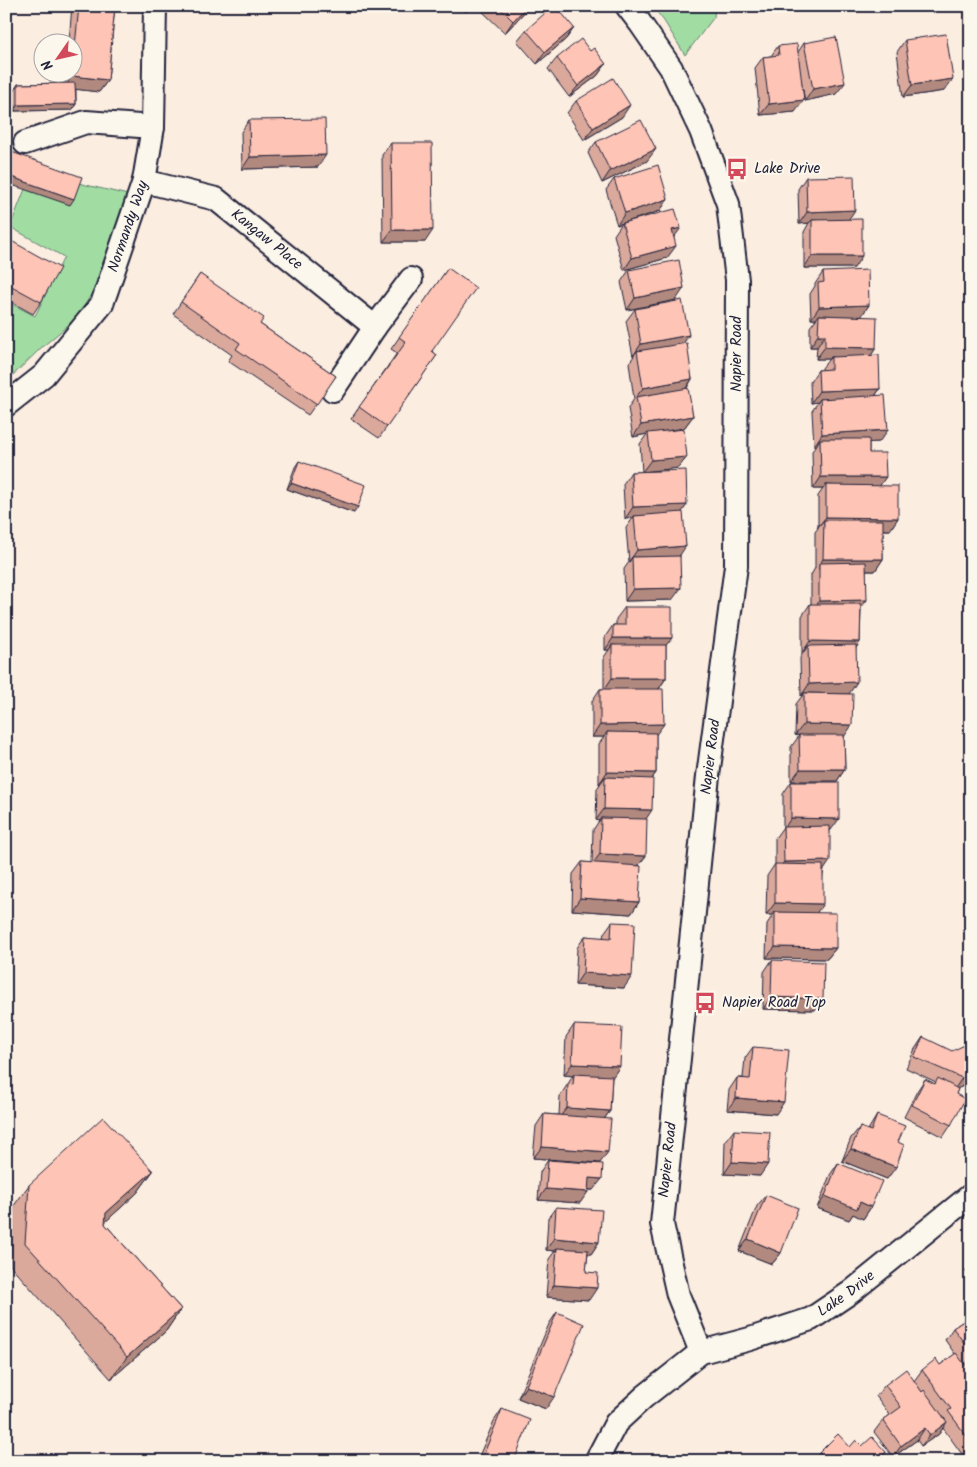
<svg xmlns="http://www.w3.org/2000/svg" width="977" height="1467" font-family="Kalam,sans-serif">
<style>
.green{fill:#a1dda3;stroke:#62806f}
.lines{fill:none;stroke-linecap:round;stroke-linejoin:round}
.street-casing{stroke:#22223b;stroke-width:26}
.street{stroke:#fbf7ec;stroke-width:22}
.wall{fill:#daa99c;stroke:#22223b}
.shaded-wall{fill:#b2897f;stroke:#22223b}
.building{fill:#fec4b5;stroke:#22223b}
.labels{text-anchor:middle;dominant-baseline:central;stroke-width:4;stroke-linejoin:round;paint-order:stroke}
.poi-label{font-size:15px;fill:#22223b;stroke:#fbf7ec;text-anchor:start}
.street-label{font-size:15px;fill:#22223b;stroke:#fbf7ec}
</style>
<rect width="100%" height="100%" fill="#fcede1"/>
<filter id="ink" filterUnits="userSpaceOnUse"><feTurbulence type="fractalNoise" baseFrequency=".02" numOctaves="2"/><feDisplacementMap in="SourceGraphic" scale="10" xChannelSelector="R" yChannelSelector="G"/><feConvolveMatrix kernelMatrix="1 2 1 2 8 2 1 2 1" color-interpolation-filters="sRGB"/></filter>
<g filter="url(#ink)">
<!-- green -->
<g class="green">
<path d="M652 6H715L714 17 685 55 664 21Z"/>
<path d="M78 183 128 195 104 272 78 317 42 347 6 382V301L35 316 64 257 10 227 25 189Z"/>
</g>
<g class="lines">
<!-- street casing -->
<g class="street-casing">
<g id="street">
<path d="M627 6 640 23 671 68 701 131 728 204 737 280 736 566 708 776 662 1224 678 1295 701 1352"/>
<path d="M25 143 86 122 153 127"/>
<path id="s1" d="M144 181 216 199 375 327"/>
<path d="M333 390 375 327 411 279"/>
<path id="s2" d="M6 405 44 375 102 304 144 181 153 127 155 6"/>
<path id="s3" d="M596 1461 616 1423 644 1397 701 1352 750 1339 811 1319 851 1292 971 1195"/>
</g>
</g>
<!-- street -->
<use href="#street" class="street"/>
</g>
<!-- wall -->
<g class="wall">
<path d="M72 6H115L108 80 99 92 76 89V104L72 110 14 111V90L18 84 65 83 66 72H72V42H69Z"/>
<path d="M459 6H471L466 12Z"/>
<path d="M487 6H530L505 33 483 12Z"/>
<path d="M574 28 566 39 537 64 517 41 526 30Z"/>
<path d="M905 40 944 91 903 97 897 52Z"/>
<path d="M804 43 836 94 805 101 803 90 795 112 760 115 755 68 763 57 771 56 778 46 798 52Z"/>
<path d="M590 51 606 64 597 76 569 97 548 69 557 58Z"/>
<path d="M576 101 622 117 584 140 567 113Z"/>
<path d="M249 120 318 167 242 169 241 132Z"/>
<path d="M596 142 647 161 602 183 588 153Z"/>
<path d="M391 143 425 242H383L382 155Z"/>
<path d="M806 177 848 220 854 268H804V232L809 223 799 224 798 189Z"/>
<path d="M614 179 668 199 660 211 617 225 606 190Z"/>
<path d="M622 223 674 238 667 258 624 270 614 235Z"/>
<path d="M6 238 41 302 33 314 6 299Z"/>
<path d="M448 268 432 351 437 355 379 438 351 419 397 353 391 349Z"/>
<path d="M629 270 676 300 627 310 621 282Z"/>
<path d="M823 272 869 305 861 316 876 348 871 355 880 389 875 396 879 442H869V453L880 485 898 518 890 530H883V559L875 571H866L861 609 860 642 856 648 849 694 844 737 845 769 837 781H791V747L799 736 795 735 796 704 802 696H801L800 658 803 653H802V616L810 604H811V575L815 568V532L818 528V496L823 489H813L812 451 816 446H814L812 411 818 402 811 403 810 382 818 370H822V368L829 359H816L817 347H810V327L816 319H811L810 294 815 286V284Z"/>
<path d="M200 274 260 324 336 376 308 415 228 361 232 355 173 314Z"/>
<path d="M635 309 689 335 683 343 692 379 687 388 693 416 684 428 668 431 687 457 678 468 650 471 682 512 680 556 672 600 625 601 624 569 629 562 626 528 633 518 625 519 623 484 631 472H642L640 444 647 434 633 437 628 408 634 399 629 363 634 356H633L626 321Z"/>
<path d="M299 461 354 513 287 489 295 467Z"/>
<path d="M625 607 666 645V678L659 689 656 736V773L651 779 639 866V902L631 914 572 910 573 874 582 862 592 863 593 830 599 821 596 820 597 789 600 784H599V744L604 737H592V701L600 689H604V657L609 650H605V637L613 625H616V619Z"/>
<path d="M791 782 831 830H830L817 913 836 948 827 959 766 958 767 924 773 915H766L767 876 775 864V838L783 827V794Z"/>
<path d="M612 922 624 988 575 985 577 948 585 936 603 938 604 933Z"/>
<path d="M772 960 815 1010 763 1009 764 972Z"/>
<path d="M574 1025 620 1066 612 1077 610 1111 604 1119 600 1163 533 1158 536 1126 544 1114 559 1115 560 1096 573 1076 564 1075 566 1037Z"/>
<path d="M923 1037 971 1083 958 1088 956 1094 951 1125 943 1137 904 1117 917 1091 925 1079 935 1084 936 1082 906 1068 915 1049Z"/>
<path d="M753 1047 776 1114 727 1110 729 1090 737 1078H743L745 1058Z"/>
<path d="M877 1115 898 1142 887 1179 842 1161 851 1138 860 1127 868 1130Z"/>
<path d="M734 1130 760 1176 724 1174 725 1142Z"/>
<path d="M548 1160 593 1190H588L580 1203 538 1200 540 1172Z"/>
<path d="M838 1163 871 1207 863 1219 853 1214 849 1220 817 1208 830 1175Z"/>
<path d="M153 1171 137 1193 105 1222V1224L181 1309 166 1331 111 1379 10 1265 13 1207 29 1185Z"/>
<path d="M766 1195 781 1253 772 1264 739 1251 757 1206Z"/>
<path d="M556 1207 599 1242 591 1254 588 1253 586 1272 589 1300 546 1297 549 1259 555 1251 546 1250 548 1218Z"/>
<path d="M971 1264V1278L965 1271Z"/>
<path d="M557 1312 546 1409 518 1398 549 1324Z"/>
<path d="M971 1316V1361L965 1365 971 1373V1461H967L943 1428 939 1434 921 1446 917 1440 893 1457 874 1432 883 1420 890 1415 876 1396 885 1385 914 1381 922 1370 940 1365 955 1354 945 1340 953 1328Z"/>
<path d="M502 1409 514 1461H477L494 1421Z"/>
<path d="M862 1446 886 1452 880 1461H814L819 1453 850 1447Z"/>
</g>
<!-- shaded-wall -->
<g class="shaded-wall">
<path d="M527 6H530L505 33 513 21Z"/>
<path d="M574 28 566 39 537 64 545 52Z"/>
<path d="M606 64 597 76 569 97 578 86Z"/>
<path d="M72 76 108 80 99 92 64 88Z"/>
<path d="M953 79 944 91 903 97 912 85Z"/>
<path d="M845 83 836 94 805 101 813 89Z"/>
<path d="M804 100 795 112 760 115 769 104Z"/>
<path d="M76 104 72 110 14 111 18 105Z"/>
<path d="M630 105 622 117 584 140 593 128Z"/>
<path d="M656 149 647 161 602 183 610 171Z"/>
<path d="M326 155 318 167 242 169 250 157Z"/>
<path d="M6 175 74 199 70 205 6 183Z"/>
<path d="M668 199 660 211 617 225 625 213Z"/>
<path d="M855 210 847 222 812 220 809 223 799 224 807 212Z"/>
<path d="M681 228 672 240V230Z"/>
<path d="M392 230H433L425 242H383Z"/>
<path d="M676 246 667 258 624 270 632 258Z"/>
<path d="M812 256H862L854 268H804Z"/>
<path d="M684 288 676 300 627 310 635 298Z"/>
<path d="M869 305 861 317 819 315 816 319H811L819 307Z"/>
<path d="M689 335 681 347 637 351 633 356 641 344Z"/>
<path d="M818 335H825L817 347H810Z"/>
<path d="M825 347 876 348 868 360 831 357 829 359H816Z"/>
<path d="M692 379 684 391 636 397 643 388Z"/>
<path d="M880 389 871 401 820 399 818 402 811 403 819 391Z"/>
<path d="M693 416 684 428 648 434V433L647 434 633 437 641 425Z"/>
<path d="M888 430 879 442 821 445 820 439 816 446H814L822 434Z"/>
<path d="M687 457 678 468 642 472 651 460Z"/>
<path d="M821 477H886L878 488 826 485 823 489H813Z"/>
<path d="M291 483 358 507 354 513 287 489Z"/>
<path d="M687 505 679 516H634L633 518 625 519 633 507Z"/>
<path d="M826 517 898 518 890 530 824 529V520L817 528Z"/>
<path d="M686 546 678 558 632 557 629 562 637 550Z"/>
<path d="M823 559H883L875 571 819 570V565Z"/>
<path d="M681 588 672 600 625 601 633 589Z"/>
<path d="M867 600 858 612 811 613 819 601Z"/>
<path d="M613 638H672L663 649 612 645 609 650H605Z"/>
<path d="M810 641 860 642 852 654 808 646 803 653H802Z"/>
<path d="M612 678H666L658 690H604Z"/>
<path d="M857 682 849 694 804 693 802 696H801L809 684Z"/>
<path d="M664 724 655 736 607 732 604 737H592L600 725Z"/>
<path d="M804 724 852 725 844 737 795 735Z"/>
<path d="M800 769H845L837 781H791Z"/>
<path d="M607 772 656 773 647 784 605 777 600 784H599Z"/>
<path d="M604 809 652 810 644 822 601 818 599 821 596 820Z"/>
<path d="M791 818 839 819 831 830H783Z"/>
<path d="M600 854 646 856 637 867 591 866Z"/>
<path d="M830 861 822 873H775L784 862Z"/>
<path d="M580 898 639 902 631 914 572 910Z"/>
<path d="M775 903 823 904 815 915 775 912 773 915H766Z"/>
<path d="M775 947 836 948 827 959 766 958Z"/>
<path d="M583 973 632 976 624 988 575 985Z"/>
<path d="M771 997 823 999 815 1010 763 1009Z"/>
<path d="M572 1064 620 1066 612 1078 574 1074 573 1076 564 1075Z"/>
<path d="M971 1074V1083L954 1090 962 1078Z"/>
<path d="M736 1098 784 1102 776 1114 727 1110Z"/>
<path d="M567 1108 610 1111 601 1123 558 1119Z"/>
<path d="M542 1147 608 1152 600 1163 533 1158Z"/>
<path d="M851 1149 896 1167 887 1179 842 1161Z"/>
<path d="M732 1162 768 1164 760 1176 724 1174Z"/>
<path d="M153 1171 137 1193 91 1235 106 1213Z"/>
<path d="M589 1178 602 1179 593 1190 580 1189Z"/>
<path d="M546 1189 588 1192 580 1203 538 1200Z"/>
<path d="M825 1196 860 1202 871 1207 863 1219 853 1214 849 1220 817 1208Z"/>
<path d="M554 1238 599 1242 591 1254 557 1251V1248L555 1251 546 1250Z"/>
<path d="M748 1239 781 1253 772 1264 739 1251Z"/>
<path d="M554 1285 597 1288 589 1300 546 1297Z"/>
<path d="M181 1309 166 1331 111 1379 127 1357Z"/>
<path d="M971 1356V1361L964 1366Z"/>
<path d="M526 1386 554 1397 546 1409 518 1398Z"/>
<path d="M947 1422 939 1434 921 1446 930 1435Z"/>
<path d="M925 1428 917 1440 893 1457 901 1446Z"/>
<path d="M886 1452 880 1461H877Z"/>
</g>
<!-- building -->
<g class="building">
<path d="M79 6H115L108 80 72 76Z"/>
<path d="M498 6H527L513 21Z"/>
<path d="M553 6H556L574 28 545 52 526 30Z"/>
<path d="M946 34 953 79 912 85 905 40Z"/>
<path d="M836 37 845 83 813 89 804 43Z"/>
<path d="M581 39 590 51 594 48 606 64 578 86 557 58Z"/>
<path d="M797 44 804 100 769 104 763 57 779 55 778 46Z"/>
<path d="M613 78 630 105 593 128 576 101Z"/>
<path d="M75 83 76 104 18 105V84Z"/>
<path d="M325 119 326 155 250 157 249 120Z"/>
<path d="M641 120 656 149 610 171 596 142Z"/>
<path d="M391 143H432L433 230H392Z"/>
<path d="M6 150 82 177 74 199 6 175Z"/>
<path d="M658 165 668 199 625 213 614 179Z"/>
<path d="M854 176 855 210 807 212 806 177Z"/>
<path d="M675 209 681 228 672 230 676 246 632 258 622 223Z"/>
<path d="M862 219V256H812V220Z"/>
<path d="M6 238 60 268 41 302 6 283Z"/>
<path d="M679 260 684 288 635 298 629 270Z"/>
<path d="M448 268 476 288 432 351 437 355 387 427 359 407 406 342 399 337Z"/>
<path d="M868 270 869 305 819 307 818 283 824 282 823 272Z"/>
<path d="M200 274 264 318 260 324 336 376 317 404 236 349 240 343 181 302Z"/>
<path d="M682 300 689 335 641 344 635 309Z"/>
<path d="M819 315 877 317 876 348 825 347V335H818Z"/>
<path d="M687 343 692 379 643 388 637 351Z"/>
<path d="M879 355 880 389 819 391 818 370 831 369V357Z"/>
<path d="M688 388 693 416 641 425 636 397Z"/>
<path d="M885 395 888 430 822 434 820 399Z"/>
<path d="M684 429 687 457 651 460 648 433Z"/>
<path d="M820 439H869V453H885L886 477H821Z"/>
<path d="M299 461 366 485 358 507 291 483Z"/>
<path d="M686 470 687 505 633 507 631 472Z"/>
<path d="M826 485 898 486V518L826 517Z"/>
<path d="M683 512 686 546 637 550 634 516Z"/>
<path d="M824 520H883V559H823Z"/>
<path d="M680 556 681 588 633 589 632 557Z"/>
<path d="M866 562 867 600 819 601V563Z"/>
<path d="M810 604H861L860 642 810 641Z"/>
<path d="M625 607H672V638H613V625H625Z"/>
<rect x="612" y="645" width="54" height="33"/>
<path d="M856 645 857 682 809 684 808 646Z"/>
<path d="M600 689H663L664 724 600 725Z"/>
<path d="M804 693 853 694 852 725 804 724Z"/>
<path d="M607 732 656 733V773L607 772Z"/>
<path d="M799 735H844L845 769H800Z"/>
<path d="M605 777 653 779 652 810 604 809Z"/>
<path d="M791 782H839V819L791 818Z"/>
<path d="M601 818 647 819 646 856 600 854Z"/>
<path d="M830 826V861L784 862 783 827Z"/>
<path d="M582 862 641 866 639 902 580 898Z"/>
<path d="M775 864 823 865V904L775 903Z"/>
<path d="M775 912 836 913V948L775 947Z"/>
<path d="M612 922 635 923 632 976 583 973 585 936 611 938Z"/>
<path d="M772 960 824 962 823 999 771 997Z"/>
<path d="M574 1025 622 1027 620 1066 572 1064Z"/>
<path d="M923 1037 952 1051 971 1042V1074L962 1078 914 1057Z"/>
<path d="M753 1047 789 1050 784 1102 736 1098 737 1078 750 1079Z"/>
<path d="M574 1074 612 1076 610 1111 567 1108 568 1084 573 1085Z"/>
<path d="M938 1078 958 1089 956 1094 965 1099 951 1125 912 1105 925 1079 935 1084Z"/>
<path d="M544 1114 611 1119 608 1152 542 1147Z"/>
<path d="M877 1115 905 1126 898 1142 904 1145 896 1167 851 1149 860 1127 871 1131Z"/>
<path d="M103 1117 153 1171 106 1213 105 1224 181 1309 127 1357 25 1243 29 1185Z"/>
<path d="M734 1130 770 1132 768 1164 732 1162Z"/>
<path d="M548 1160 603 1164 602 1179 589 1178 588 1192 546 1189Z"/>
<path d="M838 1163 882 1181 871 1207 860 1202 857 1209 825 1196Z"/>
<path d="M766 1195 798 1208 781 1253 748 1239Z"/>
<path d="M556 1207 602 1210 599 1242 554 1238Z"/>
<path d="M557 1248 588 1250 586 1272 598 1273 597 1288 554 1285Z"/>
<path d="M557 1312 584 1324 554 1397 526 1386Z"/>
<path d="M971 1316V1352L953 1328Z"/>
<path d="M956 1353 971 1373V1394L968 1396 971 1399V1442L948 1411 951 1409 922 1370 936 1359 940 1365Z"/>
<path d="M906 1369 922 1392 924 1390 947 1422 930 1435 925 1428 901 1446 883 1420 901 1407 885 1385Z"/>
<path d="M502 1409 530 1420 514 1461H481Z"/>
<path d="M838 1434 850 1447 856 1440 862 1446 872 1437 886 1452 877 1461H827L819 1453Z"/>
</g>
</g>
<!-- icons -->
<defs>
<g id="bus-bare" transform="scale(1.725)"><path d="M-5-6H5V4H4V6H2V4H-2V6H-4V4H-5ZM-3.5-4V0h7V-4ZM-3.5 1.2v1.5H-2V1.2ZM2 1.2v1.5H3.5V1.2Z" fill="#d1495b" stroke="#fbf7ec" stroke-width="2.5" paint-order="stroke"/></g>
</defs>
<g fill-rule="evenodd">
<use href="#bus-bare" x="737" y="169"/>
<use href="#bus-bare" x="705" y="1003"/>
</g>
<g class="labels">
<!-- poi labels -->
<g class="poi-label">
<text x="754" y="169">Lake Drive</text>
<text x="722" y="1003">Napier Road Top</text>
</g>
<!-- street labels -->
<g class="street-label">
<text stroke="none"><textPath href="#s2" startOffset="222">Normandy Way</textPath></text>
<text stroke="none"><textPath href="#s1" startOffset="139">Kangaw Place</textPath></text>
<text transform="translate(737 354) rotate(-90)">Napier Road</text>
<text transform="translate(711 757) rotate(-83)">Napier Road</text>
<text transform="translate(668 1160) rotate(-84)">Napier Road</text>
<text stroke="none"><textPath href="#s3" startOffset="312">Lake Drive</textPath></text>
</g>
</g>
<!-- margin -->
<rect width="977" height="1467" fill="none" stroke="#fbf7ec" stroke-width="25"/>
<rect x="12" y="12" width="952" height="1442" fill="none" stroke="#22223b" stroke-width="2" filter="url(#ink)"/>
<!-- north arrow -->
<g transform="translate(58 58) rotate(236)"><circle r="24" fill="#fbf7ec" stroke="#a4a2a5"/>
<path d="M0-4L9 19L0 12L-9 19Z" fill="#d1495b"/>
<text y="-8" font-size="14" font-weight="bold" text-anchor="middle" fill="#22223b">N</text>
</g>
</svg>
